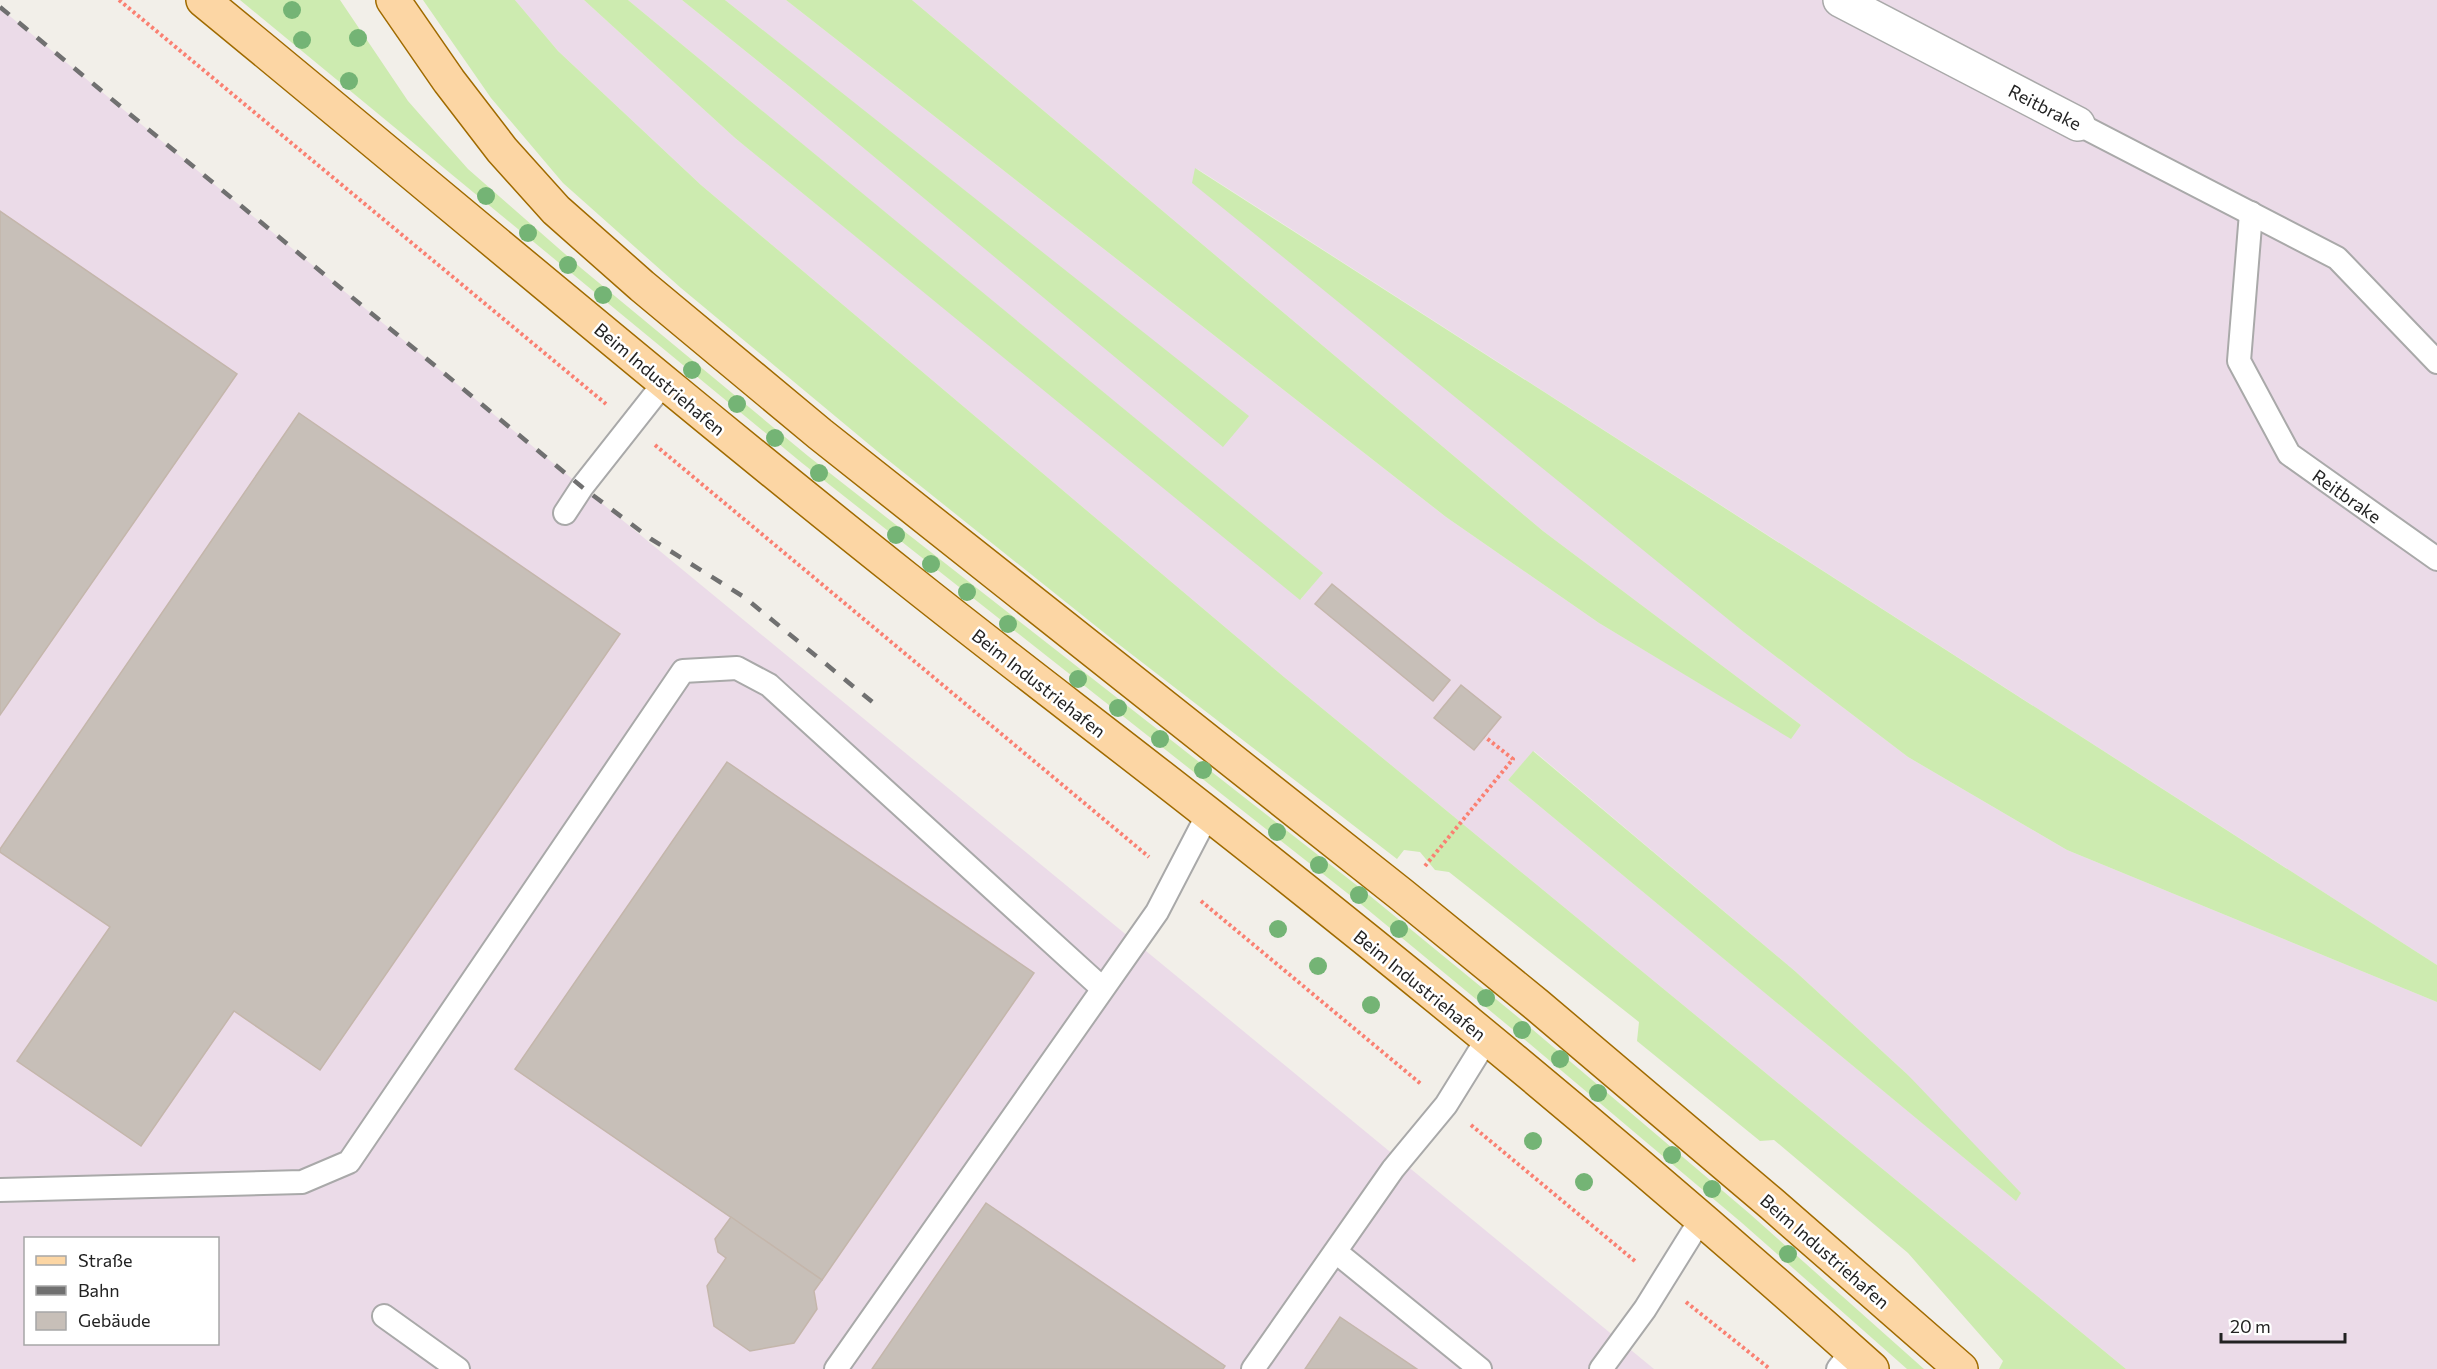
<svg xmlns="http://www.w3.org/2000/svg" width="2437" height="1369" font-family="Commissioner,sans-serif">
<style>
.industrial{fill:#ebdbe8;fill-rule:evenodd}
.grass{fill:#cdebb0}
.building{fill:#c7bfb8;stroke:#c4b6ab;stroke-width:1.5}
.lines{fill:none;stroke-linecap:round;stroke-linejoin:round}
.lane-casing{stroke:#a9a9a9;stroke-width:26}
.street-casing{stroke:#a9a9a9;stroke-width:36}
.primary-casing{stroke:#a06b00;stroke-width:36}
.path{stroke:#fa8072;stroke-width:4;stroke-dasharray:3 3;stroke-linecap:butt}
.lane{stroke:#fff;stroke-width:22}
.street{stroke:#fff;stroke-width:33}
.primary{stroke:#fcd6a4;stroke-width:33}
.rail{stroke:#707070;stroke-width:4.5;stroke-dasharray:12 12;stroke-linecap:butt}
.tree{fill:#74b475}
.labels{text-anchor:middle;dominant-baseline:central;stroke-width:5;stroke-linejoin:round;paint-order:stroke}
.street-label{font-size:18px;fill:#222;stroke:#fff}
</style>
<rect width="100%" height="100%" fill="#f2efe9"/>
<!-- industrial -->
<g class="industrial">
<path d="M515 0H584L735 138 1301 599 1322 573 628 0H682L795 91 1223 446 1248 416 725 0H786L1446 517 1599 623 1791 738 1801 725 1543 531 912 0H2437V965L1196 168 1745 633 1908 757 2067 850 2437 1002V1369H2126L1284 677 701 185 558 51ZM1534 751 1796 972 1908 1075 2015 1200 1508 780Z"/>
<path d="M0 8 1654 1369H0ZM26 1238H218V1344H26Z"/>
</g>
<!-- grass -->
<g class="grass">
<path d="M240 0H340L408 101 437 134 468 169 581 268 808 456 1364 891 1519 1018 1750 1214 1924 1369H1907L1742 1223 1511 1028 1356 900 802 463Z"/>
<path d="M423 0H515L558 51 701 185 1284 677 2126 1369H1999L2003 1361 1908 1253 1774 1140 1760 1141 1637 1041 1639 1022 1449 872 1435 870 1420 852 1404 850 1397 859 1117 643 883 456 681 288 563 183 491 98Z"/>
<path d="M584 0H628L1323 573 1300 600 735 138Z"/>
<path d="M682 0H725L1249 416 1223 447 795 91Z"/>
<path d="M786 0H912L1543 531 1801 725 1791 739 1599 623 1446 517Z"/>
<path d="M1195 168 2437 965V1002L2067 850 1908 757 1745 633 1192 183Z"/>
<path d="M1533 751 1796 972 1908 1075 2021 1193 2016 1201 1508 780Z"/>
</g>
<!-- building -->
<g class="building">
<path d="M0 211 237 374 0 715Z"/>
<path d="M299 413 620 634 320 1070 234 1011 141 1146 17 1061 110 927 0 852V849Z"/>
<path d="M1332 584 1450 680 1433 701 1315 604Z"/>
<path d="M1461 685 1501 717 1474 750 1434 718Z"/>
<path d="M727 762 1034 973 822 1280 515 1069Z"/>
<path d="M986 1203 1225 1366 1223 1369H872Z"/>
<path d="M731 1217 822 1280 814 1291 817 1309 794 1343 750 1351 714 1326 707 1286 726 1258 718 1252 715 1239Z"/>
<path d="M1340 1317 1417 1369H1305Z"/>
</g>
<g class="lines">
<!-- lane casing -->
<g class="lane-casing">
<g id="lane">
<path d="M2078 124 2337 258 2437 362"/>
<path d="M2251 213 2239 361 2289 454 2437 559"/>
<path d="M565 513 582 487 664 383"/>
<path d="M0 1190 302 1182 349 1162 683 671 737 668 769 685 1102 988"/>
<path d="M1336 1252 1480 1369"/>
<path d="M384 1316 458 1369"/>
<path d="M836 1369 1157 912 1208 814"/>
<path d="M1253 1369 1393 1169 1446 1105 1487 1039"/>
<path d="M1601 1369 1645 1309 1701 1219"/>
<path d="M1838 1369 1852 1351"/>
</g>
</g>
<!-- street casing -->
<g class="street-casing">
<path id="street" d="M1840 0 2078 124"/>
</g>
<!-- primary casing -->
<g class="primary-casing">
<g id="primary">
<path d="M203 0C438 193 669 390 907 579 1006 658 1107 734 1206 812 1434 991 1657 1176 1872 1369"/>
<path d="M393 0 449 81 502 150 556 210 642 286 820 434 1402 895 1537 1005 1772 1204 1961 1369"/>
</g>
</g>
<!-- path -->
<g class="path">
<path d="M119 0 606 404"/>
<path d="M655 445 1149 857"/>
<path d="M1425 866 1513 759 1485 737"/>
<path d="M1201 901 1421 1084"/>
<path d="M1471 1125 1636 1262"/>
<path d="M1686 1302 1770 1369"/>
</g>
<!-- lane -->
<use href="#lane" class="lane"/>
<!-- street -->
<use href="#street" class="street"/>
<!-- primary -->
<use href="#primary" class="primary"/>
<!-- rail -->
<path class="rail" d="M0 7 582 487 651 539 744 597 876 705"/>
</g>
<!-- trees -->
<g class="tree">
<circle cx="292" cy="10" r="9"/>
<circle cx="358" cy="38" r="9"/>
<circle cx="302" cy="40" r="9"/>
<circle cx="349" cy="81" r="9"/>
<circle cx="486" cy="196" r="9"/>
<circle cx="528" cy="233" r="9"/>
<circle cx="568" cy="265" r="9"/>
<circle cx="603" cy="295" r="9"/>
<circle cx="692" cy="370" r="9"/>
<circle cx="737" cy="404" r="9"/>
<circle cx="775" cy="438" r="9"/>
<circle cx="819" cy="473" r="9"/>
<circle cx="896" cy="535" r="9"/>
<circle cx="931" cy="564" r="9"/>
<circle cx="967" cy="592" r="9"/>
<circle cx="1008" cy="624" r="9"/>
<circle cx="1078" cy="679" r="9"/>
<circle cx="1118" cy="708" r="9"/>
<circle cx="1160" cy="739" r="9"/>
<circle cx="1203" cy="770" r="9"/>
<circle cx="1277" cy="832" r="9"/>
<circle cx="1319" cy="865" r="9"/>
<circle cx="1359" cy="895" r="9"/>
<circle cx="1278" cy="929" r="9"/>
<circle cx="1399" cy="929" r="9"/>
<circle cx="1318" cy="966" r="9"/>
<circle cx="1486" cy="998" r="9"/>
<circle cx="1371" cy="1005" r="9"/>
<circle cx="1522" cy="1030" r="9"/>
<circle cx="1560" cy="1059" r="9"/>
<circle cx="1598" cy="1093" r="9"/>
<circle cx="1533" cy="1141" r="9"/>
<circle cx="1672" cy="1155" r="9"/>
<circle cx="1584" cy="1182" r="9"/>
<circle cx="1712" cy="1189" r="9"/>
<circle cx="1788" cy="1254" r="9"/>
</g>
<g class="labels">
<!-- street labels -->
<g class="street-label">
<text transform="translate(2045 107) rotate(27)">Reitbrake</text>
<text transform="translate(660 379) rotate(40)">Beim Industriehafen</text>
<text transform="translate(2347 496) rotate(35)">Reitbrake</text>
<text transform="translate(1039 683) rotate(38)">Beim Industriehafen</text>
<text transform="translate(1420 985) rotate(39)">Beim Industriehafen</text>
<text transform="translate(1825 1251) rotate(41)">Beim Industriehafen</text>
</g>
</g>
<!-- legend -->
<rect x="24" y="1237" width="195" height="108" fill="#ffffff" stroke="#a7a7a7" stroke-width="1.5"/>
<rect x="36" y="1256" width="30" height="9" fill="#fcd6a4" stroke="#a7a7a7" stroke-width="1.5"/>
<text x="78" y="1267" font-size="18" fill="#222222">Straße</text>
<rect x="36" y="1286" width="30" height="9" fill="#707070" stroke="#a7a7a7" stroke-width="1.5"/>
<text x="78" y="1297" font-size="18" fill="#222222">Bahn</text>
<rect x="36" y="1312" width="30" height="18" fill="#c7bfb8" stroke="#a7a7a7" stroke-width="1.5"/>
<text x="78" y="1327" font-size="18" fill="#222222">Gebäude</text>
<!-- scale -->
<path d="M2221 1333v9h124v-9" fill="none" stroke="#222222" stroke-width="3"/>
<text x="2230" y="1333" font-size="18" fill="#222222" stroke="#ffffff" stroke-width="4.5" paint-order="stroke">20 m</text>
</svg>
